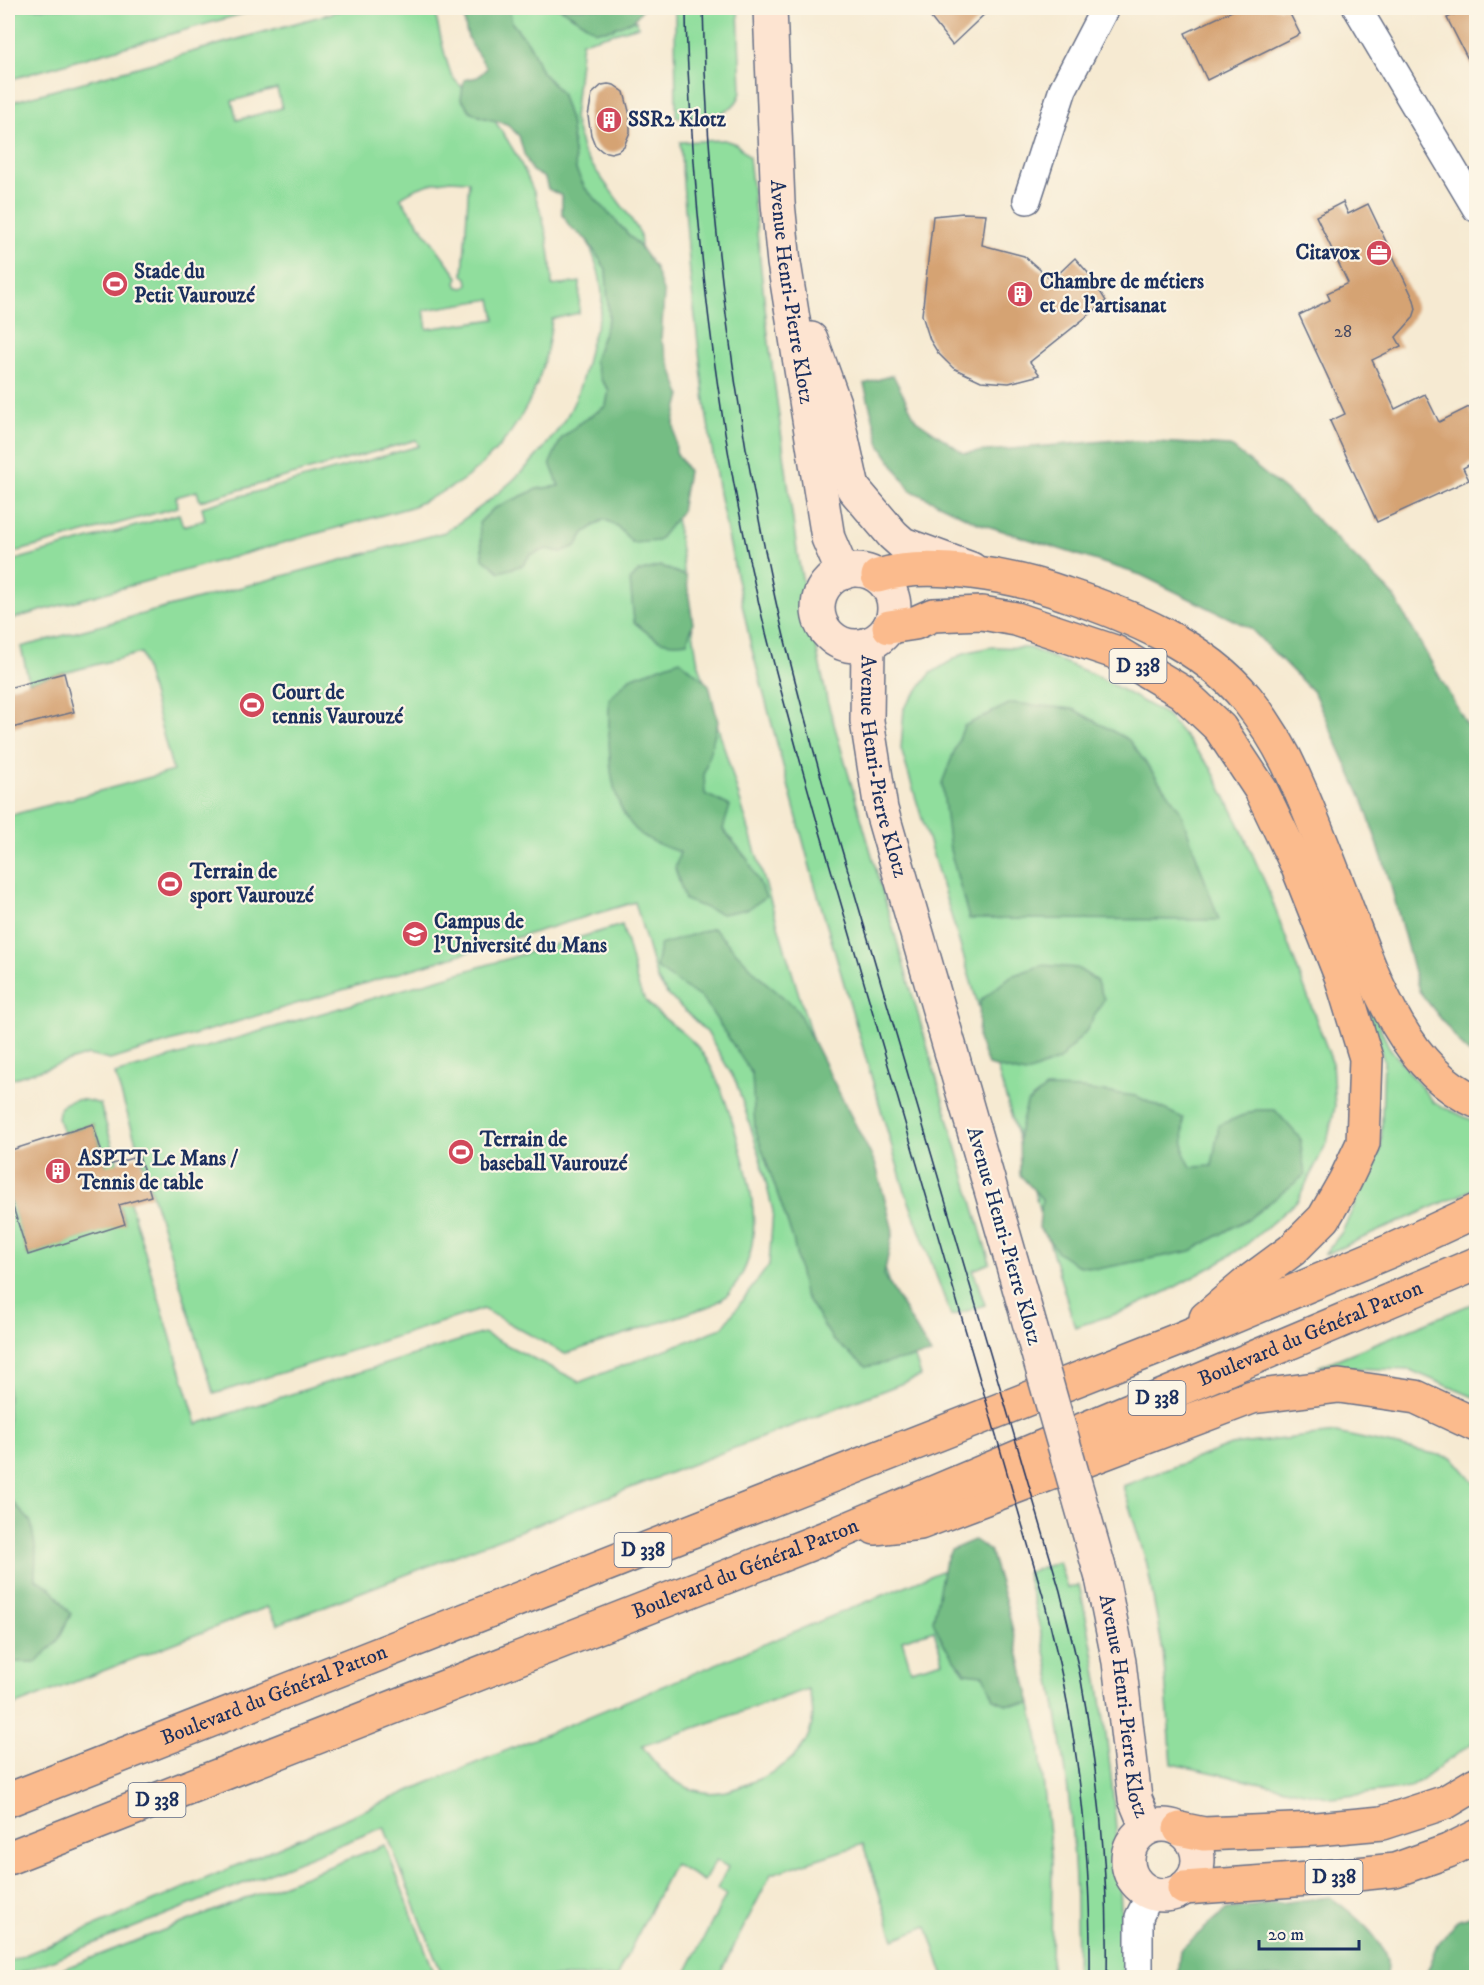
<svg xmlns="http://www.w3.org/2000/svg" width="1484" height="1985" font-family="'IM FELL DW Pica',serif">
<style>
.green{fill:#90de9d;stroke:#56867e;stroke-width:1.5;fill-rule:evenodd}
.forest{fill:#74bd84;stroke:#487671;stroke-width:1.5}
.building{fill:#d5a373}
.lines{fill:none;stroke-linecap:round;stroke-linejoin:round}
.street-casing{stroke:#687087;stroke-width:30}
.secondary-casing{stroke:#687087;stroke-width:36}
.highway-casing{stroke:#687087;stroke-width:36}
.street{stroke:#fff;stroke-width:27}
.secondary{stroke:#fde4d1;stroke-width:33}
.highway{stroke:#fbbb8d;stroke-width:33}
.tram{stroke:#1b2f5e;stroke-width:1.5}
.secondary-bridge-casing{stroke:#687087;stroke-width:36;stroke-linecap:butt}
.secondary-bridge{stroke:#fde4d1;stroke-width:33}
.labels{text-anchor:middle;dominant-baseline:central;stroke-width:4.5;stroke-linejoin:round;paint-order:stroke}
.number-label{font-size:18px;fill:#4a4c63}
.shield{fill:#fcf5e5;stroke:#5e6a86;stroke-width:1.5}
.shield-label{font-size:20px;font-weight:bold;fill:#1b2f5e}
.poi-label{font-size:21px;font-weight:bold;fill:#1b2f5e;stroke:#fcf5e5;text-anchor:start}
.street-label{font-size:21px;fill:#1b2f5e;stroke:#fcf5e5}
</style>
<rect width="100%" height="100%" fill="#fcf5e5"/>
<filter id="ink" filterUnits="userSpaceOnUse"><feTurbulence type="fractalNoise" baseFrequency=".0167" numOctaves="2"/><feDisplacementMap in="SourceGraphic" scale="12" xChannelSelector="R" yChannelSelector="G"/><feConvolveMatrix kernelMatrix="1 2 1 2 8 2 1 2 1" color-interpolation-filters="sRGB"/></filter>
<filter id="wash" filterUnits="userSpaceOnUse"><feTurbulence type="fractalNoise" baseFrequency=".008" numOctaves="4" result="noise"/><feDisplacementMap in="SourceGraphic" scale="24" xChannelSelector="R" yChannelSelector="G"/><feGaussianBlur stdDeviation="1.35" result="paint"/><feColorMatrix in="noise" values="0 0 0 0 0 0 0 0 0 0 0 0 0 0 0 0 0 1.4 0 .05"/><feComposite in="paint" operator="in"/></filter>
<g filter="url(#wash)">
<rect width="100%" height="100%" fill="#f6ead2"/>
<!-- green -->
<g class="green">
<path d="M26 8H263L8 80V13Z"/>
<path d="M350 8H434C439 29 443 53 451 74 456 86 478 98 486 109 527 163 551 218 552 286L580 282 579 313 552 319C545 384 519 436 467 477 450 490 430 498 411 507L8 620V562L179 514 183 526 205 520 202 507 419 446 416 440 200 501 197 491 176 497 178 507 8 554V103ZM277 89 282 108 237 120 232 101ZM450 180 469 181 463 275 467 278 468 284 464 288 458 287 456 283 458 277 400 198C415 187 431 183 450 180ZM491 299 495 319 427 329 424 310Z"/>
<path d="M509 8H560L596 31 612 29 635 19 639 26 582 42 574 118 583 153 627 213 640 233 641 248 585 188 576 170 570 120 561 93 542 72 530 45 512 23Z"/>
<path d="M675 8H738L741 92C734 119 700 117 676 117Z"/>
<path d="M724 140 736 144 749 157 768 335 798 558 827 700 990 1263 973 1270 985 1305 951 1316 904 1188 813 878 751 646 719 493 706 411 690 274 680 142Z"/>
<path d="M587 240 606 269 609 318 594 361 601 380 609 390 606 406 577 425 559 486 537 489 516 500 523 565 530 555 547 549 561 552 576 546 584 533 605 519 617 526 633 543 676 517 697 658 852 1170 921 1376 278 1624 267 1607 8 1708V1191L28 1255 125 1223 93 1124 63 1133 58 1118 60 1107C74 1096 84 1099 100 1104L197 1424 483 1333 580 1382 722 1328 769 1265 773 1211 758 1150 736 1082 707 1032 666 993 657 979 635 902 110 1060 88 1055 8 1080V816L173 771 141 653 29 682 21 647 445 532C492 501 537 465 567 416 579 396 585 369 590 346 594 331 603 313 602 297 602 277 595 258 587 240Z"/>
<path d="M991 647 1029 648 1097 676 1167 715 1211 768 1238 822 1267 887 1332 1062 1335 1107 1327 1142 1298 1200 1246 1245 1215 1265 1168 1291 1124 1311 1075 1327 901 749 904 708 931 673 964 653Z"/>
<path d="M622 925C627 943 632 960 636 978 638 983 639 991 642 995 655 1017 685 1029 701 1051 717 1073 727 1105 735 1130 750 1183 770 1243 731 1291 727 1297 719 1301 713 1305L565 1354 483 1309 214 1394 115 1074Z"/>
<path d="M1356 975 1389 1047 1434 1103 1476 1122V1188L1324 1255 1342 1232 1381 1149 1384 1061Z"/>
<path d="M1476 1302V1398L1410 1370 1318 1367Z"/>
<path d="M1336 1433 1453 1458 1476 1485V1736L1471 1744 1410 1788 1332 1798 1172 1764 1163 1651 1147 1564 1123 1486 1231 1445Z"/>
<path d="M990 1551 1007 1607 1038 1734 1052 1862 1051 1977H944L927 1926 894 1939 863 1844 771 1874 718 1977H684L726 1895 717 1889 728 1867 716 1860 704 1881 674 1864 616 1977H443L384 1827 8 1978V1962L126 1913 425 1784ZM934 1630 943 1661 911 1670 902 1640ZM808 1689C826 1739 790 1768 747 1784 733 1790 718 1795 703 1792 675 1788 657 1767 642 1746Z"/>
<path d="M1059 1562 1067 1588 1079 1585C1109 1713 1121 1846 1123 1977H1076C1080 1840 1062 1706 1026 1573Z"/>
<path d="M385 1845 436 1977H42Z"/>
</g>
<!-- forest -->
<g class="forest">
<path d="M460 8H509L512 23 530 45 542 72 561 93 570 120 576 170 585 188 640 247 655 268 664 294 661 340 681 395 674 421 676 452 688 471 681 512 658 541 633 543 617 526 604 519 584 533 576 546 561 552 547 549 530 555 523 565 500 572 483 558 479 523 493 509 537 489 559 486 550 463 561 439 577 425 606 406 609 390 601 380 594 361 609 318 606 269 587 240 569 226 562 213V196L548 189 545 178 532 171 524 154 519 136 507 124 481 117 470 111 461 99 464 80 478 77 487 68C479 55 469 45 466 30 464 22 466 14 460 8Z"/>
<path d="M560 8H643L634 20 612 29 596 31Z"/>
<path d="M893 375 916 420 964 453 1117 440 1230 446 1296 499 1393 595 1476 741V1057L1467 1052 1419 991 1388 875 1363 801 1314 693 1250 628 1141 575 978 523 910 490 880 445 864 384Z"/>
<path d="M660 566 686 576 693 624 687 642C661 646 653 638 634 622L630 580 638 572Z"/>
<path d="M680 660 709 685 718 722 704 773 705 794 730 806 723 829 748 860 766 897 748 909 722 914 685 900 675 868 680 852C667 848 653 843 642 835 604 806 609 742 609 699L630 678Z"/>
<path d="M1011 703 1073 709 1129 740 1180 810 1219 920 969 919 950 850 942 783 964 726Z"/>
<path d="M713 928 764 981 796 1008 876 1165 893 1231 884 1275 931 1354 866 1367 833 1340 804 1294 793 1239 755 1129 752 1074 704 1000 656 968 660 945Z"/>
<path d="M1043 965 1077 968 1096 980 1104 999 1086 1031 1059 1060 1025 1074 988 1065 978 1039 980 1001 1011 976Z"/>
<path d="M1046 1088 1082 1089 1136 1096 1183 1118 1184 1153 1191 1167 1212 1166 1219 1125 1256 1110H1275L1300 1138 1305 1175 1251 1217 1191 1251 1098 1269 1077 1265 1058 1252 1039 1228 1042 1199 1020 1175 1019 1133 1027 1103Z"/>
<path d="M8 1499 11 1500 31 1522 36 1552 35 1578 53 1590 71 1614 58 1640 37 1662H16L8 1658Z"/>
<path d="M974 1540 990 1551 1007 1607 1031 1704H1006L994 1699 984 1675 965 1673 943 1643 933 1621 944 1565 951 1550Z"/>
<path d="M1330 1897C1349 1910 1385 1939 1387 1963 1387 1968 1386 1973 1386 1977H1177L1180 1950 1227 1909Z"/>
<path d="M1476 1914V1977H1425L1438 1945 1457 1920Z"/>
</g>
<g id="blocks">
<!-- building -->
<g class="building">
<path d="M923 8H991L952 45Z"/>
<path d="M1238 8H1287L1300 34 1207 80 1185 33Z"/>
<path d="M1467 8H1476V75L1447 18Z"/>
<path d="M608 84 614 85 624 92 630 115V132L624 146 618 151 611 153 602 151 595 145 591 135 588 116 592 94 602 85Z"/>
<path d="M1343 202 1348 214 1368 204 1414 300 1416 309 1413 318 1396 337 1401 346 1372 360 1395 409 1425 394 1439 422 1469 407 1476 423V461L1463 468 1469 480 1377 522 1330 421 1345 414 1299 315 1330 300 1327 293 1348 283 1316 216Z"/>
<path d="M963 213 986 214 982 245 1024 256 1052 280 1075 258 1089 274 1106 301 1030 362 1040 375 1009 383 981 381 953 368 938 353 930 340 922 315 933 216Z"/>
<path d="M64 673 74 712 8 729V688Z"/>
<path d="M93 1124 106 1166 139 1156 151 1196 119 1205 125 1224 28 1255 8 1191V1151Z"/>
</g>
</g>
</g>
<g filter="url(#ink)">
<use href="#blocks" fill-opacity="0" stroke="#687087" stroke-width="1.5"/>
<g class="lines">
<!-- street casing -->
<g class="street-casing">
<g id="street">
<path d="M1357 8 1476 208"/>
<path d="M1027 200 1063 89 1105 8"/>
<path d="M1139 1978V1917L1151 1893"/>
</g>
</g>
<!-- secondary casing -->
<g class="secondary-casing">
<g id="secondary">
<path id="s1" d="M770 8 778 203 784 263 828 538 843 573"/>
<path d="M811 339 834 403 853 488 893 535 903 544 971 569"/>
<circle cx="856" cy="608" r="38"/>
<path id="s2" d="M868 644 867 721 881 809 1015 1273"/>
<path id="s3" d="M1102 1578 1119 1662 1135 1799 1147 1828"/>
<circle cx="1163" cy="1860" r="35"/>
</g>
</g>
<!-- highway casing -->
<g class="highway-casing">
<g id="highway">
<path d="M878 576C930 560 1015 576 1065 594 1128 615 1204 646 1247 699 1266 723 1284 753 1296 781 1314 821 1329 862 1345 903 1371 972 1403 1070 1476 1101"/>
<path d="M889 627 915 623 933 615 982 613 1016 619 1115 652 1182 692 1220 728 1261 790 1297 865 1341 976 1366 1058 1363 1143 1345 1181 1324 1218 1292 1250 1250 1281 1206 1318"/>
<path d="M875 1528 920 1523 1252 1397 1339 1386 1416 1397 1476 1425"/>
<path id="s4" d="M8 1800 1180 1339 1390 1251 1476 1211"/>
<path d="M1180 1829 1204 1834 1316 1829 1382 1823 1446 1802 1476 1784"/>
<path id="s5" d="M8 1858 838 1533 1476 1264"/>
<path d="M1184 1888 1309 1879 1395 1870 1448 1851 1476 1837"/>
</g>
</g>
<!-- street -->
<use href="#street" class="street"/>
<!-- secondary -->
<use href="#secondary" class="secondary"/>
<!-- highway -->
<use href="#highway" class="highway"/>
<!-- tram -->
<g class="tram">
<path d="M686 8C686 54 690 101 693 148 703 301 724 455 759 604 776 676 796 747 816 818L1043 1596C1050 1624 1057 1652 1063 1681 1083 1778 1091 1878 1090 1978"/>
<path d="M703 8C707 206 733 404 775 598 791 670 811 742 831 813L1060 1591C1067 1620 1075 1650 1081 1680 1099 1778 1109 1878 1107 1978"/>
</g>
<!-- secondary-bridge casing -->
<g class="secondary-bridge-casing">
<path id="secondary-bridge" d="M1015 1273 1102 1578"/>
</g>
<!-- secondary-bridge -->
<use href="#secondary-bridge" class="secondary-bridge"/>
</g>
</g>
<!-- icons -->
<defs>
<g id="building-disc" transform="scale(1.35)"><circle r="9.5" fill="#d1495b" stroke="#fcf5e5"/><path d="M-4-6H4V6H1V3H-1V6H-4ZM-2.5-4.3h1.7v1.8h-1.7ZM.8-4.3h1.7v1.8H.8ZM-2.5-1h1.7V.8h-1.7ZM.8-1h1.7V.8H.8Z" fill="#fff"/></g>
<g id="office-disc" transform="scale(1.35)"><circle r="9.5" fill="#d1495b" stroke="#fcf5e5"/><path d="M-6-3h4V-5.5h4V-3h4V5H-6ZM-1-4.5V-3h2v-1.5ZM-6 0V1H6V0Z" fill="#fff"/></g>
<g id="stadium-disc" transform="scale(1.35)"><circle r="9.5" fill="#d1495b" stroke="#fcf5e5"/><path d="M0-5a6.5 5 0 1 0 0 10a6.5 5 0 1 0 0-10ZM-3.5-1.8h7v3.6h-7Z" fill="#fff"/></g>
<g id="university-disc" transform="scale(1.35)"><circle r="9.5" fill="#d1495b" stroke="#fcf5e5"/><path d="M0-5L7-2L0 1L-7-2ZM-4 1L0 2.5L4 1V4Q0 6-4 4Z" fill="#fff"/></g>
</defs>
<g fill-rule="evenodd">
<use href="#building-disc" x="609" y="120"/>
<use href="#office-disc" x="1379" y="253"/>
<use href="#stadium-disc" x="115" y="284"/>
<use href="#building-disc" x="1020" y="294"/>
<use href="#stadium-disc" x="252" y="705"/>
<use href="#stadium-disc" x="170" y="884"/>
<use href="#university-disc" x="415" y="934"/>
<use href="#stadium-disc" x="461" y="1152"/>
<use href="#building-disc" x="58" y="1171"/>
</g>
<g class="labels">
<!-- number labels -->
<g class="number-label">
<text x="1343" y="332">28</text>
</g>
<!-- shield labels -->
<g class="shield">
<rect x="1109.5" y="649" width="57" height="34" rx="4.5"/>
<rect x="1128.5" y="1381" width="57" height="34" rx="4.5"/>
<rect x="614.5" y="1533" width="57" height="34" rx="4.5"/>
<rect x="128.5" y="1783" width="57" height="34" rx="4.5"/>
<rect x="1305.5" y="1860" width="57" height="34" rx="4.5"/>
</g>
<g class="shield-label">
<text x="1138" y="666">D 338</text>
<text x="1157" y="1398">D 338</text>
<text x="643" y="1550">D 338</text>
<text x="157" y="1800">D 338</text>
<text x="1334" y="1877">D 338</text>
</g>
<!-- poi labels -->
<g class="poi-label">
<text x="628" y="120">SSR2 Klotz</text>
<text x="1360" y="253" text-anchor="end">Citavox</text>
<text x="134" y="272">Stade du<tspan x="134" dy="24">Petit Vaurouzé</tspan></text>
<text x="1040" y="282">Chambre de métiers<tspan x="1040" dy="24">et de l'artisanat</tspan></text>
<text x="272" y="693">Court de<tspan x="272" dy="24">tennis Vaurouzé</tspan></text>
<text x="190" y="872">Terrain de<tspan x="190" dy="24">sport Vaurouzé</tspan></text>
<text x="434" y="922">Campus de<tspan x="434" dy="24">l'Université du Mans</tspan></text>
<text x="480" y="1140">Terrain de<tspan x="480" dy="24">baseball Vaurouzé</tspan></text>
<text x="78" y="1159">ASPTT Le Mans /<tspan x="78" dy="24">Tennis de table</tspan></text>
</g>
<!-- street labels -->
<g class="street-label">
<text stroke="none"><textPath href="#s1" startOffset="285">Avenue Henri-Pierre Klotz</textPath></text>
<text stroke="none"><textPath href="#s2" startOffset="124">Avenue Henri-Pierre Klotz</textPath></text>
<text transform="translate(1004 1236) rotate(74)">Avenue Henri-Pierre Klotz</text>
<text stroke="none"><textPath href="#s5" startOffset="1404">Boulevard du Général Patton</textPath></text>
<text stroke="none"><textPath href="#s5" startOffset="792">Boulevard du Général Patton</textPath></text>
<text stroke="none"><textPath href="#s4" startOffset="286">Boulevard du Général Patton</textPath></text>
<text stroke="none"><textPath href="#s3" startOffset="130">Avenue Henri-Pierre Klotz</textPath></text>
</g>
</g>
<!-- margin -->
<rect width="1484" height="1985" fill="none" stroke="#fcf5e5" stroke-width="30"/>
<!-- scale -->
<path d="M1259 1940v9h100v-9" fill="none" stroke="#1b2f5e" stroke-width="3"/>
<text x="1268" y="1940" font-size="18" fill="#1b2f5e" stroke="#fcf5e5" stroke-width="4.5" paint-order="stroke">20 m</text>
</svg>
